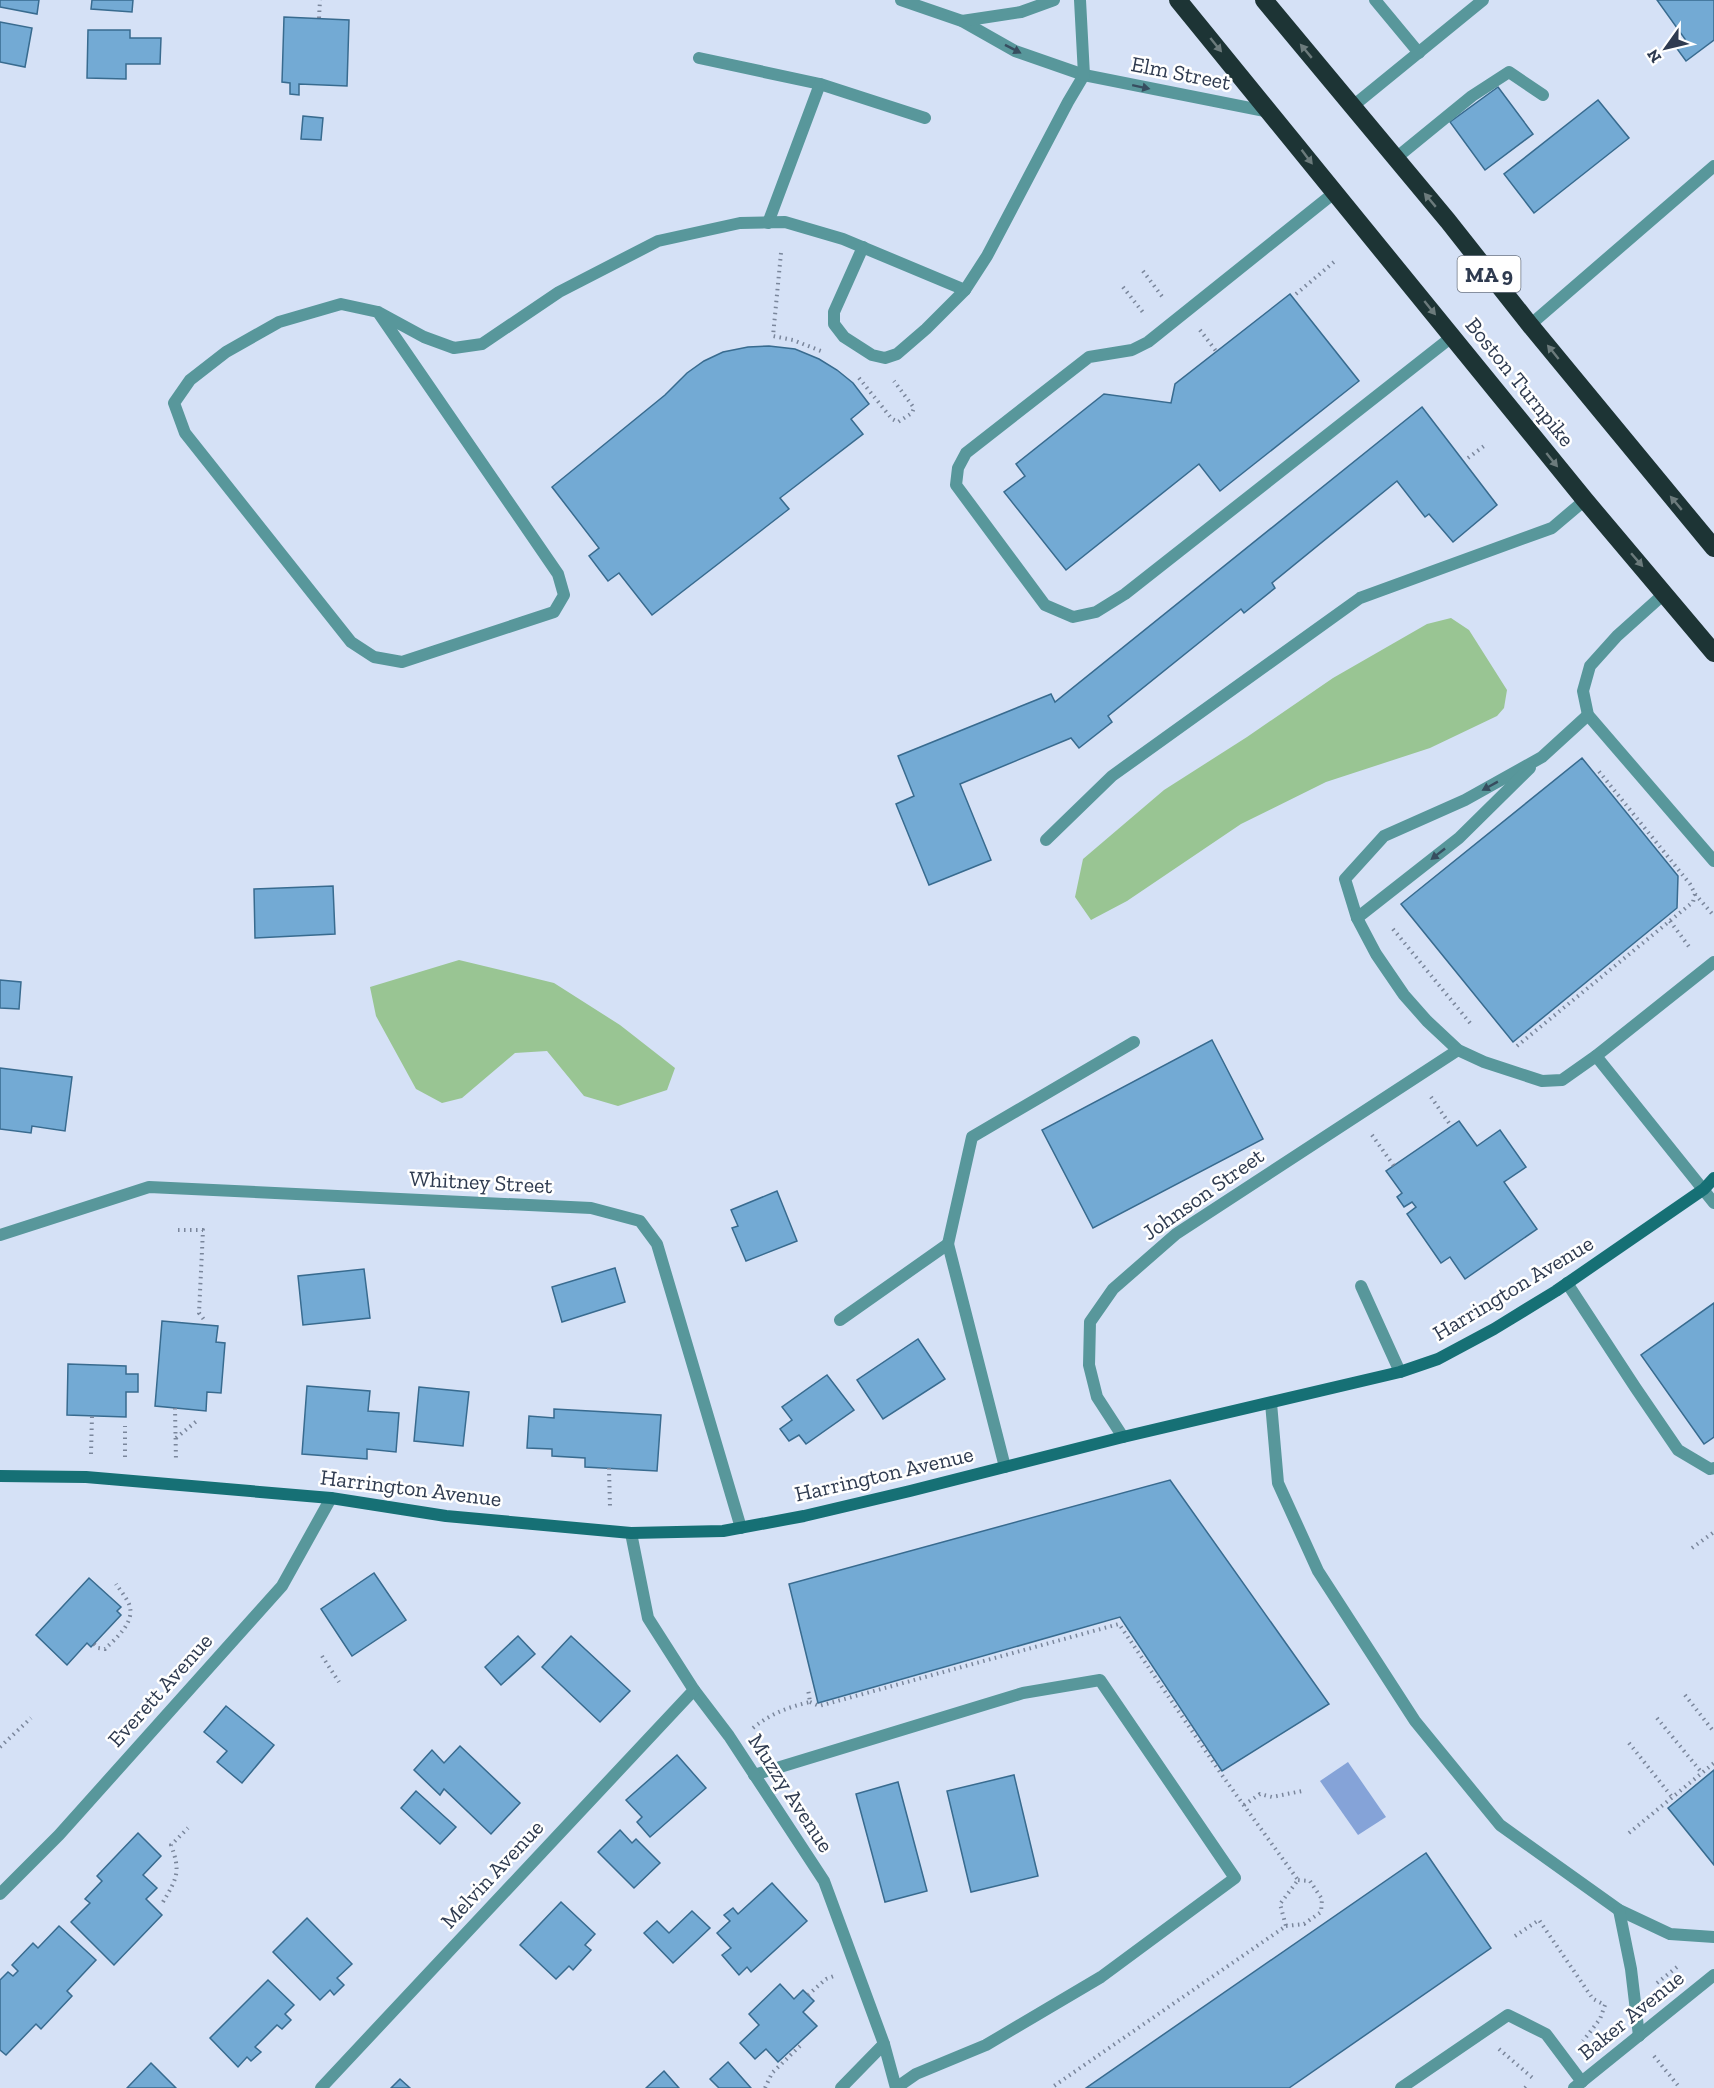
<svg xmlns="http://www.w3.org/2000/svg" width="1714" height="2088" font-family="'Zilla Slab',serif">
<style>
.green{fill:#99c593}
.water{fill:#85a3d8}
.building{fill:#73aad4;stroke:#386b8f;stroke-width:1.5}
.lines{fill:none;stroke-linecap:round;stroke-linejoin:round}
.path{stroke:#7a869b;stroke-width:4;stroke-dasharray:1.5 4.5;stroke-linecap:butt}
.lane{stroke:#58979b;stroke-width:12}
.street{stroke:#58979b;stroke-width:12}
.secondary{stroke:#167075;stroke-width:12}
.highway{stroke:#1d3435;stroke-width:18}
.oneway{fill:#6c7b7c}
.oneway2{fill:#374d5f}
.labels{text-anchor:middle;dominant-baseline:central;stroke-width:5;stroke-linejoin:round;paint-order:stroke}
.shield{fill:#fff;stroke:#6d7684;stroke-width:1.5}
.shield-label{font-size:21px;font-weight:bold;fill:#2f3b50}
.street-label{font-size:22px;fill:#2f3b50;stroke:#fff}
</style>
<rect width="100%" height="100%" fill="#d5e1f6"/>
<!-- green -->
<g class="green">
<path d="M1451 618 1469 630 1507 690 1504 708 1497 716 1430 748 1326 782 1241 824 1127 901 1091 920 1075 897 1083 859 1164 790 1247 737 1333 678 1427 624Z"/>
<path d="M459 960 554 983 620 1025 675 1068 667 1090 618 1106 584 1096 547 1051 515 1053 462 1098 442 1103 416 1089 376 1016 370 987Z"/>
</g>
<!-- water -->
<path class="water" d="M1348 1762 1386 1817 1358 1835 1320 1781Z"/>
<!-- building -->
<g class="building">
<path d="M0 0H39L37 14 0 7Z"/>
<path d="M92 0H133L132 12 91 9Z"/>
<path d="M1657 0H1714V40L1686 61 1675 46 1685 39Z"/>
<path d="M284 17 349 20 347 86 299 84V95L290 94V83L282 82Z"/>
<path d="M0 22 32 28 25 67 0 62Z"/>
<path d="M88 30H130V38H161L160 64H126V79L87 78Z"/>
<path d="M1498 87 1533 134 1485 170 1450 122Z"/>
<path d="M1598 100 1629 138 1534 213 1504 174Z"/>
<path d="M303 116 323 118 321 140 301 139Z"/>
<path d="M1290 294 1359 381 1220 491 1199 464 1066 570 1004 492 1025 476 1016 464 1104 394 1171 403 1175 384Z"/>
<path d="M769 346 795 349 819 359 837 370 853 383 869 404 851 419 863 434 780 498 789 509 652 615 619 573 608 581 589 556 599 548 552 487 665 395 687 373 704 361 723 352 748 347Z"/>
<path d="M1422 407 1497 505 1453 542 1429 514 1425 517 1397 481 1272 583 1275 588 1244 613 1241 609 1108 716 1112 722 1079 748 1071 738 960 784 991 860 929 885 896 804 914 796 898 756 1051 694 1055 702Z"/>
<path d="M1582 758 1678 876 1677 908 1513 1042 1401 904Z"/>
<path d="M333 886 335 934 255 938 254 889Z"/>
<path d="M0 980 21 982 19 1009 0 1008Z"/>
<path d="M1212 1040 1263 1139 1093 1228 1042 1130Z"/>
<path d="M0 1068 72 1077 65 1131 32 1126 31 1133 0 1129Z"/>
<path d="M1459 1121 1477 1146 1500 1130 1526 1167 1504 1182 1537 1229 1465 1279 1450 1257 1441 1263 1407 1214 1416 1207 1412 1202 1404 1207 1397 1197 1402 1193 1386 1171Z"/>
<path d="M777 1191 797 1241 746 1261 732 1228 738 1226 731 1210Z"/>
<path d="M615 1268 625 1302 562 1322 552 1287Z"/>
<path d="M364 1269 370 1318 303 1325 298 1276Z"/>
<path d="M1714 1303V1437L1704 1444 1641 1355Z"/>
<path d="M162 1321 218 1326 216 1342 225 1343 221 1393 207 1392 206 1411 155 1406Z"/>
<path d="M918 1339 945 1379 883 1419 857 1380Z"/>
<path d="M68 1364 126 1366V1374H138V1392H126V1417L67 1415Z"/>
<path d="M827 1375 854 1410 806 1444 799 1435 789 1441 780 1429 792 1420 782 1407Z"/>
<path d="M307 1386 370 1391 368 1411 399 1413 396 1452 367 1449V1459L302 1454Z"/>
<path d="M419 1387 469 1392 463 1446 414 1441Z"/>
<path d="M554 1409 661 1415 657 1471 585 1467V1458L552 1456V1449L527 1448 529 1416 554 1418Z"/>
<path d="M1170 1480 1329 1704 1222 1771 1120 1617 818 1703 789 1584Z"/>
<path d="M374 1573 406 1620 352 1656 321 1609Z"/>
<path d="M89 1578 121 1607 117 1611 121 1615 91 1647 87 1643 67 1665 36 1635Z"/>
<path d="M518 1636 535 1654 501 1685 485 1667Z"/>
<path d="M571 1636 630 1691 600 1722 542 1667Z"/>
<path d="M226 1706 274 1745 242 1783 217 1762 227 1751 204 1732Z"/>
<path d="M460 1746 520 1803 491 1834 444 1789 440 1795 414 1770 432 1750 444 1763Z"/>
<path d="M677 1755 706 1788 650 1837 637 1822 642 1817 626 1800Z"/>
<path d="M1714 1770V1865L1668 1808Z"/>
<path d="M1014 1775 1038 1876 971 1892 947 1791Z"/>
<path d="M898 1782 927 1891 885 1902 856 1794Z"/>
<path d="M416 1791 456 1827 440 1844 401 1808Z"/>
<path d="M620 1830 632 1843 636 1839 660 1863 634 1888 598 1852Z"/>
<path d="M138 1833 161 1856 143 1875 157 1888 146 1899 162 1915 114 1965 71 1922 90 1903 85 1899 102 1881 97 1876Z"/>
<path d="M1426 1853 1491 1948 1289 2088H1086Z"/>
<path d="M772 1883 807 1921 751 1972 747 1967 739 1975 722 1955 731 1948 717 1933 730 1921 724 1915 733 1908 738 1914Z"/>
<path d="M561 1902 595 1934 585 1945 591 1950 573 1970 569 1966 556 1979 520 1945Z"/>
<path d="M692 1911 710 1928 673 1963 644 1933 657 1921 669 1933Z"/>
<path d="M307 1918 352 1964 337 1978 344 1985 334 1995 330 1990 320 2000 273 1952Z"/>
<path d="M59 1926 96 1960 67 1991 72 1996 41 2029 36 2024 6 2055 0 2050V1980L8 1972 13 1976 18 1971 12 1965 33 1943 38 1948Z"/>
<path d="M268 1980 294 2005 285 2014 291 2020 282 2029 277 2025 255 2047 261 2052 251 2061 247 2057 238 2067 210 2038Z"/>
<path d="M780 1984 794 1999 803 1990 814 2001 803 2012 817 2026 778 2062 766 2049 755 2059 740 2043 759 2025 749 2014Z"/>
<path d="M728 2062 751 2088H719L710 2079Z"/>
<path d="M151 2063 176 2088H127Z"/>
<path d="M664 2071 679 2088H646Z"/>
<path d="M400 2079 410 2088H391Z"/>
</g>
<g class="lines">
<!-- path -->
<g class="path">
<path d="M319 18 320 0"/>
<path d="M781 253 773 336 793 340 821 351"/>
<path d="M1143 271 1164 299"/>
<path d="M1123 287 1145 315"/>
<path d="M1296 294 1334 262"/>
<path d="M1200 330 1216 351"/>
<path d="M859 378 892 419 898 422 912 413 914 408 894 381"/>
<path d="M1468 458 1484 446"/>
<path d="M1695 894 1714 916"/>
<path d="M1670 921 1690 948"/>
<path d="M1393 929 1470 1023"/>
<path d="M1517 1046 1693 902 1695 894 1690 884 1597 769"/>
<path d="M1431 1097 1451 1126"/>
<path d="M1372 1135 1394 1166"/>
<path d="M178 1230H203L199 1313 205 1321"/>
<path d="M175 1408 176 1461"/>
<path d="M176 1438 198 1420"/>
<path d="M91 1454 92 1416"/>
<path d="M125 1457V1426"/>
<path d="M609 1468 610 1507"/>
<path d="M1692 1548 1714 1532"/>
<path d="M94 1644 98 1648 105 1649C116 1638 136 1622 129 1604 126 1597 120 1590 116 1584"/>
<path d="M322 1656 339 1682"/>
<path d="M1685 1695 1714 1732"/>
<path d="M810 1702 819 1706 1119 1624 1224 1778 1298 1880 1280 1904 1286 1926 1051 2088"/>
<path d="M1657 1718 1702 1773"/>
<path d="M753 1728C770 1714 788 1707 810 1702L808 1689"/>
<path d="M1629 1743 1672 1797"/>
<path d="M0 1747 31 1718"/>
<path d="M1244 1805 1260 1794 1272 1797 1302 1791"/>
<path d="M1629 1833 1714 1763"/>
<path d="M163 1902C177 1878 181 1872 171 1845L188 1828"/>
<path d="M1286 1926 1304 1924 1321 1912 1322 1899 1310 1881 1298 1880"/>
<path d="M1515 1936 1539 1920 1593 1999 1605 2005 1600 2019 1583 2041"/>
<path d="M1657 1983 1677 1967"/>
<path d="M808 1995 826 1979 834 1976"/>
<path d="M1499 2049 1535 2080"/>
<path d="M1654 2056 1680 2088"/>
<path d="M765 2088 772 2073 800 2046"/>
<path d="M1525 2088 1527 2086"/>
</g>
<!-- lane -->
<g class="lane">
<path d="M1375 0 1419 53"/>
<path d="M699 58 820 84 925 118"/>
<path d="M1353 106 1483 0"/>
<path d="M1396 158 1472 96 1509 72 1543 95"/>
<path d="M1334 193 1148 342 1132 350 1089 357 966 453 958 468 956 485 1045 605 1073 617 1096 612 1125 594 1453 336"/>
<path d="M768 223 820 84"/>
<path d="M863 247 834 312V324L844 337 872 355 885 358 897 354 926 329 965 290 987 256 1068 102 1084 75"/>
<path d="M378 312 558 574 564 595 554 612 402 662 374 657 351 642 185 433 174 403 190 380 226 352 279 322 341 304 378 312 424 337 454 348 482 344 559 292 658 241 740 223 785 222 843 239 965 290"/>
<path d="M1665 593 1617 636 1590 666 1583 691 1588 715 1714 861"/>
<path d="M1588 715 1542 757 1465 800 1384 836 1345 879 1357 918 1376 954 1404 995 1427 1021 1458 1050 1484 1062 1542 1081 1562 1080 1596 1056"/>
<path d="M1046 840 1112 776 1360 598 1552 528 1585 500"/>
<path d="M1357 918 1459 838 1530 768"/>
<path d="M1714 962 1596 1056 1714 1203"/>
<path d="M948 1244 972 1137 1134 1042"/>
<path d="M1567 1283 1635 1387 1678 1450 1710 1469 1714 1468"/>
<path d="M1361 1286 1400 1372"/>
<path d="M840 1320 948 1244 1005 1467"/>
<path d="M1271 1403 1278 1483 1318 1571 1415 1721 1500 1825 1619 1910 1670 1934 1714 1937"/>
<path d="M1123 1437 1097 1397 1089 1365 1090 1322 1113 1289 1176 1234 1458 1050"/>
<path d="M754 1775 1023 1693 1100 1680 1235 1878 1101 1977 986 2045 916 2074 896 2088"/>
<path d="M1619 1910 1631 1969 1639 2036"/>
<path d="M1401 2088 1508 2015 1546 2034 1582 2082"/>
</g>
<!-- street -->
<g class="street">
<path d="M901 0 962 21 1015 51 1084 75 1270 112"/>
<path d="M1080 0 1084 75"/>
<path d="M962 21 1021 12 1054 0"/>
<path d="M1530 325 1714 166"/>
<path d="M0 1235 149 1187 591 1208 640 1221 657 1244 741 1528"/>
<path d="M631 1533 648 1618 694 1690 729 1736 824 1881 884 2044 896 2088"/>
<path d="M0 1894 59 1835 282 1586 331 1498"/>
<path d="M321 2088 694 1690"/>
<path d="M841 2088 884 2044"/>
<path d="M1574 2088 1714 1975"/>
</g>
<!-- secondary -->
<path class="secondary" d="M0 1476 86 1477 331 1498 446 1516 631 1533 723 1531 804 1516 910 1491 1123 1437 1400 1372 1438 1359 1494 1329 1556 1291 1704 1189 1714 1178"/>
<!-- highway -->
<g class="highway">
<path d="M1178 0 1585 500 1714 653"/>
<path d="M1264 0 1448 221 1530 325 1714 548"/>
</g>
</g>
<!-- one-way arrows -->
<defs><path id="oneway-solid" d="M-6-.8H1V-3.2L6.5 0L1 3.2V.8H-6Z" transform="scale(1.5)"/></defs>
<g class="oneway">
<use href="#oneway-solid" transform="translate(1216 45) rotate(51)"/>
<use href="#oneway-solid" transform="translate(1306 51) rotate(-130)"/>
<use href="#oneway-solid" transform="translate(1307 157) rotate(53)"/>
<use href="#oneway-solid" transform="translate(1430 200) rotate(-130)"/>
<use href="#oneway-solid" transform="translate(1430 308) rotate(51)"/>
<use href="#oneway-solid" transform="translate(1553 352) rotate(-129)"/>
<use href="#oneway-solid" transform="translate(1552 460) rotate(51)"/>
<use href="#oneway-solid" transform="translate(1676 503) rotate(-130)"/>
<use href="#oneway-solid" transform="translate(1637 560) rotate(49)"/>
</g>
<g class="oneway2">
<use href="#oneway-solid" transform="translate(1013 49) rotate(27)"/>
<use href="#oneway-solid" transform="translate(1141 87) rotate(12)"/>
<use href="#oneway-solid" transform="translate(1490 786) rotate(151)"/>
<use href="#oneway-solid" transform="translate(1438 854) rotate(142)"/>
</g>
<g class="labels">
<!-- shield labels -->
<rect class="shield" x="1457.5" y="256" width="63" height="36" rx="4.5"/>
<g class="shield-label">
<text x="1489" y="274">MA 9</text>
</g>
<!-- street labels -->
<g class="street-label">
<text transform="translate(1181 73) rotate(11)">Elm Street</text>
<text transform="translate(1520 382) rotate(51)">Boston Turnpike</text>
<text transform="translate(481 1182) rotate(3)">Whitney Street</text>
<text transform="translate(1203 1194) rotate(-35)">Johnson Street</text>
<text transform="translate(1513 1288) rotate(-31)">Harrington Avenue</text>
<text transform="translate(884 1474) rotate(-13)">Harrington Avenue</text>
<text transform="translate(411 1488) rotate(7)">Harrington Avenue</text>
<text transform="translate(160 1690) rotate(-48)">Everett Avenue</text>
<text transform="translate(791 1793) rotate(57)">Muzzy Avenue</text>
<text transform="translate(492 1874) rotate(-47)">Melvin Avenue</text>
<text transform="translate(1631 2015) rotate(-39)">Baker Avenue</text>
</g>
</g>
<!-- north arrow -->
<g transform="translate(1666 48) rotate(236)" stroke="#ffffff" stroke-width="4.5" paint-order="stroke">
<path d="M0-4.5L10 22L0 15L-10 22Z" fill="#2f3b50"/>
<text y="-9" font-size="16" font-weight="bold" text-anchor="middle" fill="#2f3b50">N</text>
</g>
</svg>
